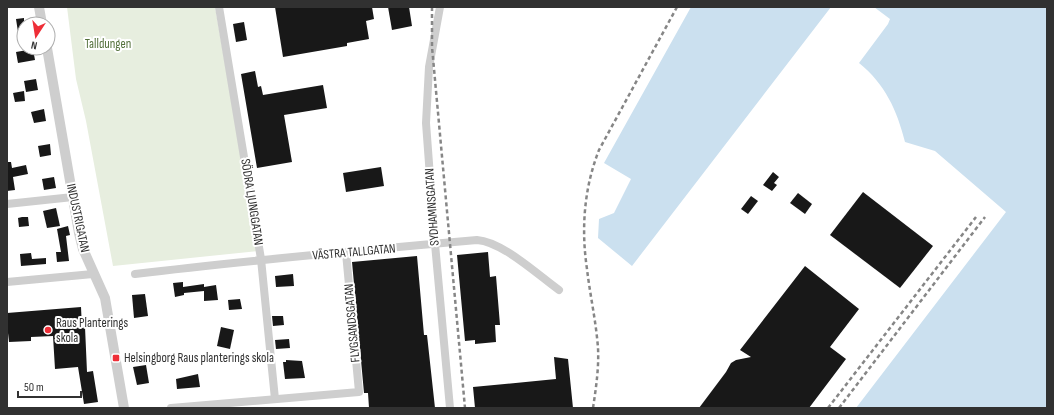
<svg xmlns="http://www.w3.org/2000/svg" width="1054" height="415" font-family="'Sofia Sans Condensed',sans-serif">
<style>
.green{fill:#e7eedf}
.water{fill:#cbe0ef}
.building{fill:#181818}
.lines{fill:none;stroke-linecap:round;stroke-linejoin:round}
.minor{stroke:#cecece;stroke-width:8}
.tertiary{stroke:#cecece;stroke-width:10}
.rail{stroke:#868686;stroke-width:2.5;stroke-dasharray:4 3;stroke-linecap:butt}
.poi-dot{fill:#ee2e37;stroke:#fff;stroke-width:1.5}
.labels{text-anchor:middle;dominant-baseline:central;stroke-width:4;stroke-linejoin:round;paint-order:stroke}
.park-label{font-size:13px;fill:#53703b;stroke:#fff}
.street-label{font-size:13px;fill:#313131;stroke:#fff}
.poi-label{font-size:13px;fill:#313131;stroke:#fff;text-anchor:start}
</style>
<rect width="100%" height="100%" fill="#fff"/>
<!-- green -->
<path class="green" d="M67 7H215L258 251 113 266 86 121 76 79Z"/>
<!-- water -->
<g class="water">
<path d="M691 7H831L632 266 598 238 599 219 614 213 631 179 604 163Z"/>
<path d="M874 7H1047V408H856L1006 212 935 151 905 142C897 110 885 84 859 63L888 24 890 19Z"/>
</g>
<!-- building -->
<g class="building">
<path d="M275 7H372L374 19 366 21 369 39 347 43V46L283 57Z"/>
<path d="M388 7H409L412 26 392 30Z"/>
<path d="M24 18V45H20L16 19Z"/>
<path d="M244 22 247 40 236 42 233 24Z"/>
<path d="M33 49 35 60 18 63 16 52Z"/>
<path d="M255 71 258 87 261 86 263 95 323 85 327 108 284 115 292 162 257 168 241 74Z"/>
<path d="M36 79 38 90 26 92 24 81Z"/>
<path d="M24 91 25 101 15 102 13 93Z"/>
<path d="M44 109 46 121 34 123 31 112Z"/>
<path d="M50 144 51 155 40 157 38 146Z"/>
<path d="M7 162H11L12 168 26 165 28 174 13 177 15 190 7 191Z"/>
<path d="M381 167 384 186 346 192 343 173Z"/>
<path d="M773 172 779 177 774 183 777 185 772 191 763 185Z"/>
<path d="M54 177 56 188 44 190 42 179Z"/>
<path d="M863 192 933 246 900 288 830 235Z"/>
<path d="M798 193 812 204 805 214 790 203Z"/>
<path d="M751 196 758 201 748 214 741 209Z"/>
<path d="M56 208 60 226 47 228 43 211Z"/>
<path d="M22 217H28L29 226 19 227 18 218Z"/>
<path d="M68 226 70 235 66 236 69 261 57 262 56 252H61L57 229Z"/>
<path d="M488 252 490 277 496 276 500 325H495L496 342 475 344V340L465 341 457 255Z"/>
<path d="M31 253 32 259 46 258V264L21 266 20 254Z"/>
<path d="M417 256 424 335H427L435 408H369L368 393H364L352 262Z"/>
<path d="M805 266 859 309 830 347 846 359 809 408H699L726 372 731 363 736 360 751 357 740 350Z"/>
<path d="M293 274 294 286 276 287 275 276Z"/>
<path d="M183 282V287L204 284V287L216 285 218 300 204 301V291L184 293V295L175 297 173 283Z"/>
<path d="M145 294 148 316 134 318 132 295Z"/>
<path d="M240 299 242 309 229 310 228 300Z"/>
<path d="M81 307 82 328 85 327 87 372 93 371 98 402 84 404 78 367 55 369 53 336 31 337V341L9 342 7 324V313Z"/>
<path d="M272 316H283L284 325 273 326Z"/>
<path d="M221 327 234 330 230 349 217 346Z"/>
<path d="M289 339 290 348 276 349 275 340Z"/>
<path d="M554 357 568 359 573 408H475L473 387 556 379Z"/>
<path d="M286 360 302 361 305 378 285 379 283 362H286Z"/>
<path d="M146 365 149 383 137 385 133 367Z"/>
<path d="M198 374 200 387 177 389 176 379Z"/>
</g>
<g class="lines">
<!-- minor -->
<g class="minor">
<path d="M219 7 261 259 275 399"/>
<path d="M440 7 429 67 426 123 435 244 450 408"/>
<path d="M7 204 73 197"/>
<path d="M135 274C249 260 363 250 477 240 503 242 538 275 559 290"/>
<path d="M7 282 93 274"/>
<path d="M171 408 359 392 346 253"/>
</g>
<!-- tertiary -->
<g class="tertiary">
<path d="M39 7 42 24"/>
<path d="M47 48 79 233 83 249 105 298 124 408"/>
</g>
<!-- rail -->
<g class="rail">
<path d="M432 7V47L465 408"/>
<path d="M593 408C596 388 599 368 598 348 596 321 590 295 587 269 581 229 584 188 599 150L677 7"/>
<path d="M828 408 976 217"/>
<path d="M839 408 985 217"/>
</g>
</g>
<!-- markers -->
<g class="poi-dot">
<circle cx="48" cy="330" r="4"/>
<rect x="112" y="354" width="8" height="8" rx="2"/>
</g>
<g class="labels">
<!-- park labels -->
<g class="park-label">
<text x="108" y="44">Talldungen</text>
</g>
<!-- street labels -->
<g class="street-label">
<text transform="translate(252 202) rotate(81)">SÖDRA LJUNGGATAN</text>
<text transform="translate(432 207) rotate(-94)">SYDHAMNSGATAN</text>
<text transform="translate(78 218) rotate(78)">INDUSTRIGATAN</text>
<text transform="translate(354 252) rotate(-5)">VÄSTRA TALLGATAN</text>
<text transform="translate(352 323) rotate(-95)">FLYGSANDSGATAN</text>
</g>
<!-- poi labels -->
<g class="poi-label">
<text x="56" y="323">Raus Planterings<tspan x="56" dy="15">skola</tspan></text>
<text x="124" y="358">Helsingborg Raus planterings skola</text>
</g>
</g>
<!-- border -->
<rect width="1054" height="415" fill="none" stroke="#313131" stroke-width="16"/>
<!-- north arrow -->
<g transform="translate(36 36) rotate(192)"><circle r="19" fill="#ffffff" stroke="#adadad"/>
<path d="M0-3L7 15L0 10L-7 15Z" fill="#ee2e37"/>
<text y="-6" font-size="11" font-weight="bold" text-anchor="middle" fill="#313131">N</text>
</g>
<!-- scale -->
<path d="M18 391v6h63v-6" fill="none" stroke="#313131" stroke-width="2"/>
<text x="24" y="391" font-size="12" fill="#313131" stroke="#ffffff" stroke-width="3" paint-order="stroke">50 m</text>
</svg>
